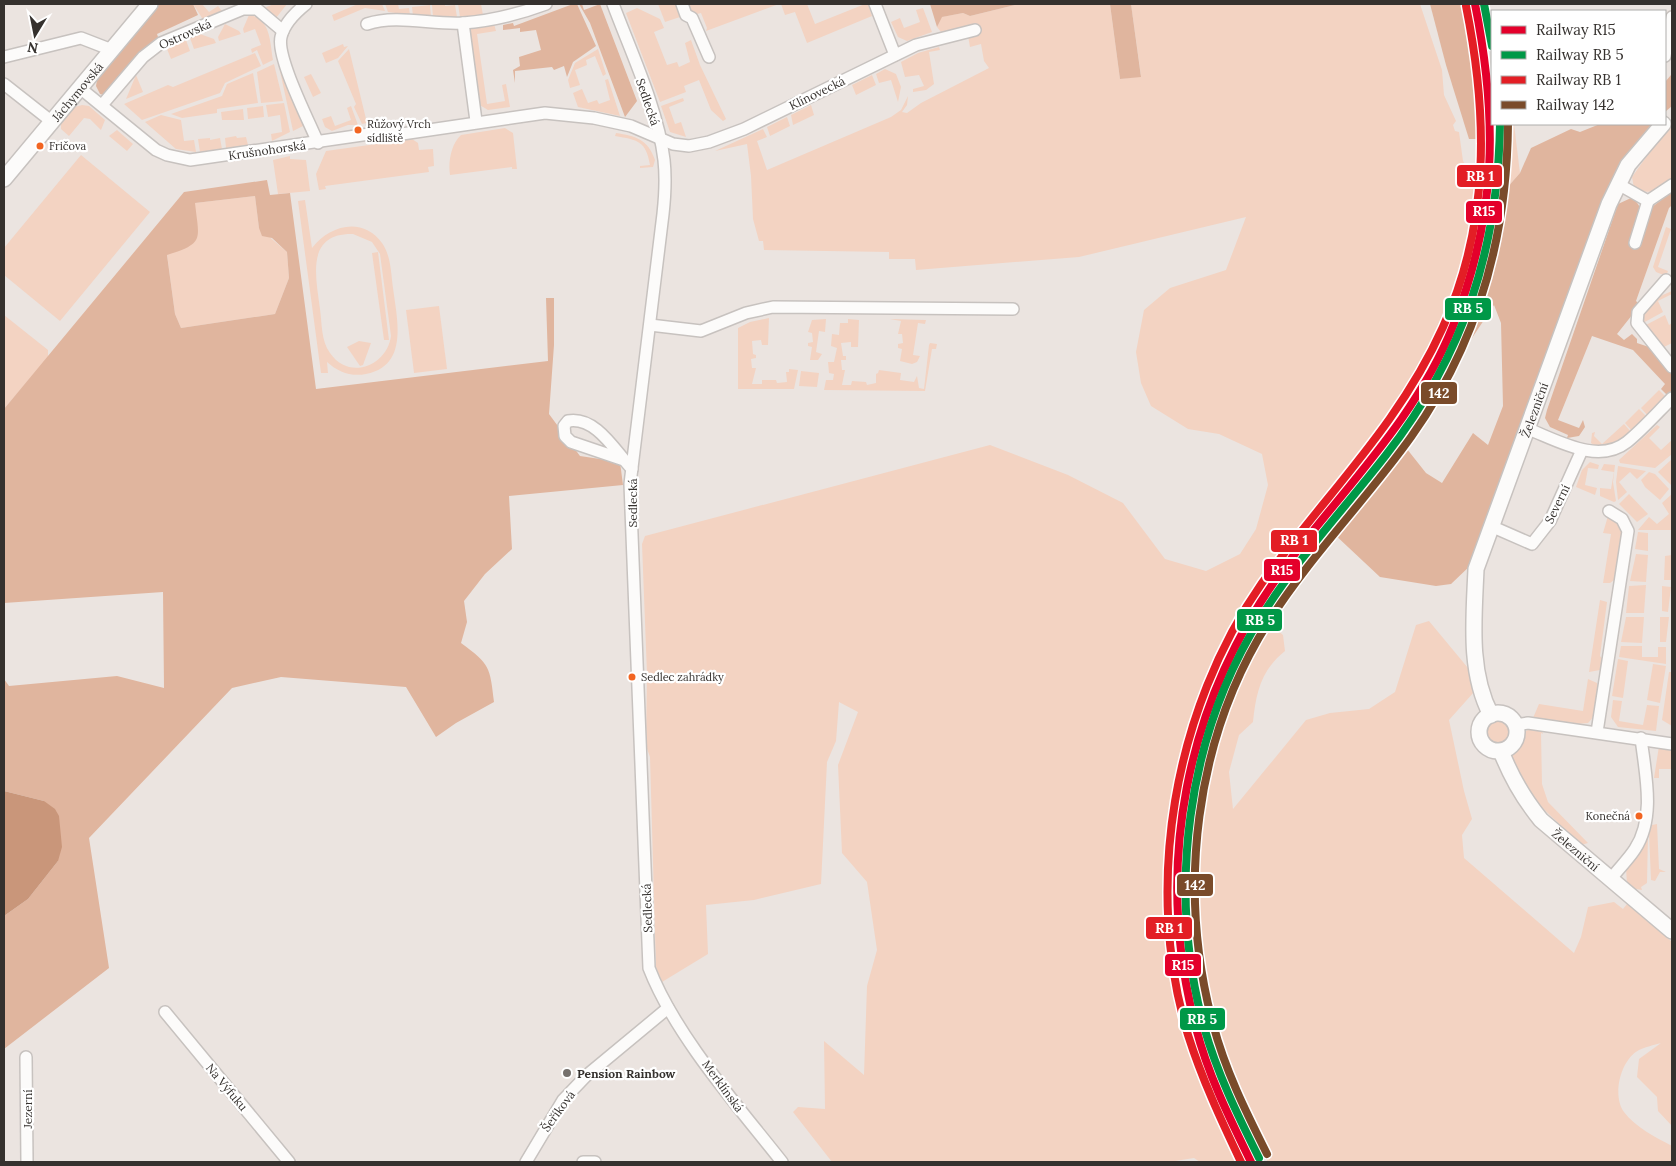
<svg xmlns="http://www.w3.org/2000/svg" width="1676" height="1166" font-family="Lora,serif">
<style>
.green{fill:#f3d3c2;fill-rule:evenodd}
.forest{fill:#e0b59e;fill-rule:evenodd}
.water{fill:#c9967a}
.lines{fill:none;stroke-linecap:round;stroke-linejoin:round}
.street-casing{stroke:#c7c2bf;stroke-width:14}
.secondary-casing{stroke:#c7c2bf;stroke-width:18}
.street{stroke:#fcfbfa;stroke-width:11}
.secondary{stroke:#fcfbfa;stroke-width:15}
.rail-1-casing{stroke:#fff;stroke-width:11}
.rail-2-casing{stroke:#fff;stroke-width:11}
.rail-3-casing{stroke:#fff;stroke-width:11}
.rail-4-casing{stroke:#fff;stroke-width:11}
.rail-1{stroke:#e4002b;stroke-width:8}
.rail-2{stroke:#009847;stroke-width:8}
.rail-3{stroke:#e31e25;stroke-width:8}
.rail-4{stroke:#7a4b2a;stroke-width:8}
.bus-dot{fill:#f26522;stroke:#fff;stroke-width:2}
.poi-dot{fill:#75706c;stroke:#fff;stroke-width:2}
.labels{text-anchor:middle;dominant-baseline:central;stroke-width:4.5;stroke-linejoin:round;paint-order:stroke}
.bus-label{font-size:11px;fill:#35312e;stroke:#fff;text-anchor:start}
.street-label{font-size:12px;fill:#35312e;stroke:#fff}
.poi-label{font-size:12px;font-weight:bold;fill:#35312e;stroke:#fff;text-anchor:start}
.line-badge{stroke:#fff;stroke-width:2}
.badge-label{font-size:14px;text-anchor:middle;font-weight:bold;fill:#fff}
</style>
<rect width="100%" height="100%" fill="#ebe4e0"/>
<!-- green -->
<g class="green">
<path d="M193 4H202L209 12 218 6 225 15 204 21Z"/>
<path d="M274 4H287L276 18 264 8Z"/>
<path d="M358 4H382L385 11 365 8 334 21 332 15Z"/>
<path d="M385 4H398L399 9 409 8 410 15 388 12Z"/>
<path d="M445 4V6L455 5 457 17H433L432 5Z"/>
<path d="M458 4H481L483 15 460 17Z"/>
<path d="M658 4H675L680 17 665 22Z"/>
<path d="M684 4H779L706 31 707 28 701 13 693 15Z"/>
<path d="M781 4H807L815 24 865 4H868L872 16 807 43 795 12 785 15Z"/>
<path d="M1019 4H1110L1120 79 1141 76 1131 4H1420L1442 70 1444 95 1456 121 1453 125 1455 131 1459 132 1463 161 1482 187C1473 248 1458 307 1429 361 1385 444 1314 509 1262 586 1145 756 1139 984 1242 1162H1200L1194 1158 1169 1162H832L793 1112 798 1107 825 1109 824 1041 864 1075 867 986 877 950 867 882 842 853 838 765 858 712 839 702 836 741 827 762 821 884 754 900 706 905 708 954 662 982 656 967 650 757 646 746 647 674 642 544 645 536 990 445 1068 475 1123 503 1165 559 1206 571 1240 554 1256 529 1268 485 1262 454 1219 434 1188 429 1151 406 1141 383 1136 352 1144 310 1170 288 1226 270 1246 217 1079 257 916 270 915 259H889V252L764 250 763 241H759L753 219 751 176 747 144 715 151 763 129 767 137 757 141 767 170 891 117 901 110 908 96 907 105 902 112 907 113 921 103 989 68 984 61 981 44 970 47 968 36 976 25 941 32 937 27 941 17 963 13 970 16Z"/>
<path d="M430 5 431 17 413 16 412 7Z"/>
<path d="M637 8 660 19 664 28 654 32 667 65 677 62 679 67 690 62 685 43 691 40 700 65 726 119 723 121 711 110 699 80 684 86 686 92 660 102 626 13Z"/>
<path d="M923 8 932 32 907 41 898 37 891 22 900 18 904 28 920 22 916 10Z"/>
<path d="M249 15C271 18 270 43 273 60L263 65 257 50 252 53 251 49 261 45 255 29 244 33 243 29Z"/>
<path d="M225 24 239 31 241 34 219 41 218 37Z"/>
<path d="M494 24 496 31 477 34 487 104 505 101 502 85 506 84 510 107 488 110 478 104 469 32 473 26Z"/>
<path d="M200 34 214 39 216 43 194 49 190 38Z"/>
<path d="M186 40 190 51 171 59 167 49Z"/>
<path d="M343 44 344 47 348 46 338 58 326 63 322 53Z"/>
<path d="M939 47 940 50 929 52 934 84 926 90 913 92V89L924 86 919 75 905 77 901 62 918 53Z"/>
<path d="M349 49 367 123 362 124 354 107 356 104 338 61Z"/>
<path d="M598 49 606 74 603 76 595 56 586 60 587 65 575 70 580 85 570 88 568 80 575 63Z"/>
<path d="M255 53 261 66 225 83 220 93 142 120 124 104 168 85 173 87Z"/>
<path d="M278 62 305 125 293 131Z"/>
<path d="M274 64 283 101 261 103 257 72Z"/>
<path d="M885 69 896 74 901 87 898 102 891 80 879 83 876 74Z"/>
<path d="M253 73 258 103 217 109V113L182 118 171 114 222 96 227 84Z"/>
<path d="M311 74 321 93 313 97 304 77Z"/>
<path d="M136 75 143 92 126 99Z"/>
<path d="M872 75 876 85 856 95 852 85Z"/>
<path d="M608 79 620 116 578 107 573 93 582 89 588 103 597 100 599 104 610 100 605 80Z"/>
<path d="M683 98 684 101 669 107 675 124 681 122 686 137 670 132 661 106Z"/>
<path d="M284 103 290 132 272 141 271 134 282 132 280 115 268 117 266 105Z"/>
<path d="M82 105 89 106 105 120 101 130 90 119 84 118 69 136 61 129V123L75 107Z"/>
<path d="M811 105 814 115 793 125 791 115Z"/>
<path d="M263 106 264 117 248 119 247 108Z"/>
<path d="M351 106 358 125H348L332 131 325 127 322 119 331 116 335 126 351 120 347 108Z"/>
<path d="M243 109 244 120H222L221 112Z"/>
<path d="M161 115 181 120 184 141 194 140 196 152 176 149 145 122Z"/>
<path d="M787 117 790 126 770 136 767 127Z"/>
<path d="M1507 124H1514L1520 173 1505 190Z"/>
<path d="M1672 126V182C1659 190 1649 196 1634 188L1632 177 1654 146Z"/>
<path d="M505 128 513 133 517 169H512V167L450 175C448 162 451 144 461 135Z"/>
<path d="M117 130 133 144 127 151 109 136Z"/>
<path d="M616 133C635 136 648 139 655 160L653 167 640 168V166L650 165C646 141 638 140 615 136Z"/>
<path d="M236 136 237 138 246 137 248 145 226 148 225 138Z"/>
<path d="M210 138V140L220 138 222 149 200 152 198 139Z"/>
<path d="M412 139 418 143 419 150 433 149 434 166 428 167 429 172 325 186 326 189 319 190 316 174 326 151Z"/>
<path d="M81 155 150 212 60 321 4 275V248Z"/>
<path d="M290 156V159L306 160 310 191 278 194 273 160Z"/>
<path d="M255 196 259 228 287 252 289 278 275 314 181 328 175 314 167 254 195 203Z"/>
<path d="M305 200 312 248C329 225 363 216 382 243 391 256 391 273 393 288 397 319 409 366 366 374 351 377 338 372 327 362L328 373H321L298 201ZM353 234 372 242 380 254 391 336C387 366 349 381 330 353 321 341 322 323 320 309 316 277 305 233 353 234Z"/>
<path d="M1666 227 1671 229 1658 267 1668 271 1666 276 1656 272 1653 267Z"/>
<path d="M378 252 389 340H384L372 253Z"/>
<path d="M1672 291V294L1658 301 1663 312 1643 323V315L1658 297Z"/>
<path d="M439 306 447 369 414 373 406 310Z"/>
<path d="M4 315 48 350V357L4 409Z"/>
<path d="M1665 315 1669 325 1672 323V343L1664 347 1644 326Z"/>
<path d="M769 318 768 345H762L761 340 752 341 753 354 756 355V358L751 359 752 368H756L752 384H762V380H776L777 383 787 382 786 372H789V369L798 370 794 389H738V328L750 322Z"/>
<path d="M826 319 825 332 819 331 816 352 822 354 818 360H810L812 347 808 346V343L813 342 812 333 808 332 812 320Z"/>
<path d="M848 319 859 320 858 347H851V342L841 343 843 356H846V360H841L842 370H845L842 385H851L852 381 866 382 867 385 876 383V374L878 373 879 370 901 373 900 380 914 382 917 376 919 388 924 389 929 345 930 343 937 344 936 349H932L925 391 824 390 826 380H833L834 374 829 373 828 362H834L837 348 831 346 832 334 839 335 840 323H848Z"/>
<path d="M890 319 926 320 925 324 918 323 913 355 920 356 917 362 912 364 900 361 902 349 898 348V344L903 343 902 334H898L901 321Z"/>
<path d="M359 341 371 343 363 365 360 366 347 347Z"/>
<path d="M801 371 819 373 817 387 799 386Z"/>
<path d="M1659 390 1667 398 1648 416 1641 408Z"/>
<path d="M1639 409 1647 417 1632 431 1625 423Z"/>
<path d="M1624 424 1631 432C1622 440 1602 453 1591 443L1592 433 1595 432 1594 436 1602 444Z"/>
<path d="M1657 425 1660 427 1649 438 1661 450 1672 440V454L1655 468 1620 463 1619 460Z"/>
<path d="M1672 459V486L1658 472Z"/>
<path d="M1590 462 1599 465 1598 469 1588 468 1585 485 1597 488 1595 495 1576 487 1582 470Z"/>
<path d="M1604 464 1615 465 1613 482 1616 501 1614 502 1600 496V488L1611 489 1614 472 1601 470Z"/>
<path d="M1618 466 1646 471 1637 479 1630 472 1619 482 1627 492 1618 500 1616 482Z"/>
<path d="M1649 472 1655 474 1669 489 1660 500 1645 487 1641 480Z"/>
<path d="M1629 494 1648 514 1637 522 1619 504Z"/>
<path d="M1672 494V530H1638L1649 517 1657 524 1669 514 1662 503Z"/>
<path d="M1608 516 1623 526 1617 578 1610 583H1603L1611 534 1603 533Z"/>
<path d="M1638 532 1648 533V551L1635 549Z"/>
<path d="M1636 554 1648 555 1646 582 1630 581Z"/>
<path d="M1672 555 1671 580H1664L1665 556Z"/>
<path d="M1646 585 1644 613H1626L1629 586Z"/>
<path d="M1662 586 1671 587 1668 612 1662 611Z"/>
<path d="M1600 600 1607 602 1600 656 1604 661 1600 670 1589 672Z"/>
<path d="M1626 617H1644L1642 643 1621 642Z"/>
<path d="M1660 617H1669L1666 642H1660Z"/>
<path d="M1267 621 1283 635 1285 651C1261 670 1256 693 1253 722L1239 735 1229 772 1233 809 1306 720 1330 713 1369 709 1395 692 1416 625 1429 621 1468 668 1474 692 1449 720 1464 791 1472 819 1462 835 1464 858 1574 953 1581 937 1588 907 1614 902 1623 909 1627 904 1672 942V1126L1658 1111 1657 1097 1637 1077 1639 1059 1661 1043C1654 1045 1645 1047 1639 1050 1620 1060 1612 1096 1624 1112 1635 1127 1657 1138 1672 1146V1162H1268C1166 985 1166 798 1267 621Z"/>
<path d="M1621 646H1642V657H1658V647H1666V664L1619 657Z"/>
<path d="M1618 659 1628 661 1623 698 1612 696Z"/>
<path d="M1653 664 1666 666 1660 703 1647 700Z"/>
<path d="M1669 672H1672V726L1662 720Z"/>
<path d="M1588 679 1597 683C1601 694 1598 714 1588 723L1577 724 1533 718 1539 704 1583 711Z"/>
<path d="M1613 700 1622 701 1619 721 1643 725 1647 705 1659 706 1656 731 1618 727 1611 717Z"/>
<circle cx="1498" cy="732" r="11"/>
<path d="M1530 729H1541L1543 734 1541 733 1542 784 1548 802 1588 843 1581 845 1530 796 1512 756 1522 733Z"/>
<path d="M1659 746 1672 749V769H1659V778H1654Z"/>
<path d="M1657 824 1659 869 1666 872H1660L1655 881 1651 880 1649 833 1652 825Z"/>
<path d="M1648 834 1647 883 1641 887 1642 890 1631 888 1627 884 1626 868Z"/>
</g>
<!-- forest -->
<g class="forest">
<path d="M159 4H193L198 15 157 34 159 40 104 95 100 94 96 86 97 80Z"/>
<path d="M573 4H577L596 46 573 62 567 77 564 66 554 70 552 67 515 71V83L513 70 520 66 519 57 541 50 536 30 520 32V28L503 30V25L513 23 514 26Z"/>
<path d="M579 4H582L584 10 600 4 637 101 625 117 590 23Z"/>
<path d="M930 4H1019L970 16 963 13 942 17 937 27Z"/>
<path d="M1110 4H1131L1141 77 1120 79Z"/>
<path d="M1430 4H1467L1481 69 1484 139H1469L1446 65Z"/>
<path d="M1671 75 1672 106 1665 112V82Z"/>
<path d="M1600 124H1654L1636 145 1472 564 1451 584 1436 586 1380 577 1332 532 1403 444 1426 473 1442 483 1473 433 1488 445 1503 406 1501 323 1494 305 1448 374 1475 313 1487 279 1495 248 1505 190 1520 173 1531 148 1571 129 1580 132Z"/>
<path d="M267 180 270 195 290 193 316 389 548 361 546 298H554V345L549 414 580 456 620 462 623 485 509 496 512 549 485 574 464 601 467 622 461 643C490 664 490 667 494 702L456 723 436 737 406 687 281 677 232 688 89 838 109 968 4 1049V916L28 899 58 861 44 801 4 791V679L9 686 117 676 164 688 163 592 4 603V409L184 192ZM255 196 259 228 262 236 272 238 287 252 289 278 275 314 181 328 175 314 167 255C205 243 199 240 195 203Z"/>
<path d="M1672 192V205L1669 208 1636 301 1640 305 1617 334 1624 340 1632 334 1637 339V343L1649 347 1672 373V393L1669 397 1661 389 1665 384 1633 350 1592 336 1558 420 1579 428 1583 420 1585 427 1579 436 1567 438 1568 435 1550 427 1545 418 1547 410 1618 204 1631 198C1648 206 1639 230 1638 246L1652 207Z"/>
</g>
<!-- water -->
<path class="water" d="M4 791 44 801 55 809 59 816 62 847 58 861 28 899 4 916Z"/>
<g class="lines">
<!-- street casing -->
<g class="street-casing">
<g id="street">
<path d="M306 4C296 12 284 24 281 37 276 57 309 121 318 143"/>
<path d="M613 4C631 52 658 109 664 160 666 178 665 196 663 214L630 484 649 968C675 1035 737 1105 782 1162"/>
<path d="M682 4 686 15 692 18 709 57"/>
<path d="M875 4 895 55"/>
<path d="M463 23 476 121"/>
<path d="M367 24C397 14 432 25 463 23 493 21 519 14 546 4"/>
<path d="M1665 56 1672 17"/>
<path d="M4 57 81 38 112 50"/>
<path d="M4 84 51 121"/>
<path d="M80 88 156 150 167 155 190 160 390 131 402 134 545 113 594 118 631 126 673 144 689 146 709 142 744 129 916 45 975 30"/>
<path d="M102 105 143 57 161 43 243 9H257L283 31"/>
<path d="M1618 184 1648 201 1672 185"/>
<path d="M1635 243 1648 201"/>
<path d="M1666 280 1638 312 1637 323 1672 367"/>
<path d="M650 325 701 331 746 313 773 307 1013 309"/>
<path d="M1528 429C1557 440 1598 465 1627 442 1643 429 1657 413 1672 398"/>
<path d="M624 460 571 442 565 436 564 426 568 421C596 416 615 451 632 469"/>
<path d="M1493 527 1532 544 1550 521 1582 450"/>
<path d="M1516 725 1528 723 1672 744"/>
<path d="M1597 732 1628 531 1622 519 1609 511"/>
<path d="M1610 880C1618 869 1628 860 1635 849 1656 817 1645 773 1641 738"/>
<path d="M165 1012 289 1162"/>
<path d="M26 1057 27 1162"/>
<path d="M526 1162 563 1100 586 1076 668 1008"/>
<path d="M583 1162H595"/>
</g>
</g>
<!-- secondary casing -->
<g class="secondary-casing">
<g id="secondary">
<path id="s1" d="M4 179 150 4"/>
<circle cx="1498" cy="732" r="19"/>
<path id="s2" d="M1491 715C1468 671 1474 618 1476 569L1609 204 1628 165 1663 124"/>
<path id="s3" d="M1501 751C1511 777 1523 798 1541 820L1672 931"/>
</g>
</g>
<!-- street -->
<use href="#street" class="street"/>
<!-- secondary -->
<use href="#secondary" class="secondary"/>
<!-- rail-1 casing -->
<g class="rail-1-casing">
<path id="rail-1" d="M1251 1162C1230 1119 1208 1075 1196 1028 1153 867 1185 702 1284 568 1343 489 1416 419 1453 326 1497 215 1498 119 1475 4"/>
</g>
<!-- rail-2 casing -->
<g class="rail-2-casing">
<g id="rail-2">
<path d="M1484 4 1492 46"/>
<path d="M1259 1158C1238 1116 1217 1073 1204 1027 1167 891 1186 737 1261 617 1297 559 1344 509 1386 455 1464 355 1498 250 1500 124"/>
</g>
</g>
<!-- rail-3 casing -->
<g class="rail-3-casing">
<path id="rail-3" d="M1241 1162C1221 1120 1202 1079 1188 1035 1143 887 1174 709 1262 583 1324 496 1398 427 1443 327 1490 223 1488 115 1466 6"/>
</g>
<!-- rail-4 casing -->
<g class="rail-4-casing">
<path id="rail-4" d="M1267 1154C1246 1112 1225 1070 1213 1024 1177 890 1194 739 1269 621 1311 555 1366 500 1411 437 1478 343 1507 238 1508 124"/>
</g>
<!-- rail-1 -->
<use href="#rail-1" class="rail-1"/>
<!-- rail-2 -->
<use href="#rail-2" class="rail-2"/>
<!-- rail-3 -->
<use href="#rail-3" class="rail-3"/>
<!-- rail-4 -->
<use href="#rail-4" class="rail-4"/>
</g>
<!-- markers -->
<g class="bus-dot">
<circle cx="358" cy="130" r="4.5"/>
<circle cx="40" cy="146" r="4.5"/>
<circle cx="632" cy="677" r="4.5"/>
<circle cx="1639" cy="816" r="4.5"/>
</g>
<circle class="poi-dot" cx="567" cy="1073" r="5"/>
<g class="labels">
<!-- bus labels -->
<g class="bus-label">
<text x="367" y="124">Růžový Vrch<tspan x="367" dy="14">sídliště</tspan></text>
<text x="49" y="146">Fričova</text>
<text x="641" y="677">Sedlec zahrádky</text>
<text x="1630" y="816" text-anchor="end">Konečná</text>
</g>
<!-- street labels -->
<g class="street-label">
<text transform="translate(185 34) rotate(-24)">Ostrovská</text>
<text stroke="none"><textPath href="#s1" startOffset="114">Jáchymovská</textPath></text>
<text transform="translate(817 93) rotate(-26)">Klínovecká</text>
<text transform="translate(648 102) rotate(71)">Sedlecká</text>
<text transform="translate(267 150) rotate(-8)">Krušnohorská</text>
<text stroke="none"><textPath href="#s2" startOffset="318">Železniční</textPath></text>
<text transform="translate(632 503) rotate(-90)">Sedlecká</text>
<text transform="translate(1557 504) rotate(-64)">Severní</text>
<text stroke="none"><textPath href="#s3" startOffset="126">Železniční</textPath></text>
<text transform="translate(647 908) rotate(-92)">Sedlecká</text>
<text transform="translate(723 1086) rotate(54)">Merklínská</text>
<text transform="translate(227 1087) rotate(50)">Na Výfuku</text>
<text transform="translate(27 1109) rotate(-90)">Jezerní</text>
<text transform="translate(558 1111) rotate(-54)">Šeříková</text>
</g>
<!-- poi labels -->
<g class="poi-label">
<text x="577" y="1073">Pension Rainbow</text>
</g>
</g>
<g class="line-badge">
<rect x="1456" y="164" width="47" height="24" rx="5" fill="#e31e25"/>
<rect x="1465" y="200" width="38" height="24" rx="5" fill="#e4002b"/>
<rect x="1444" y="297" width="48" height="24" rx="5" fill="#009847"/>
<rect x="1420" y="381" width="38" height="24" rx="5" fill="#7a4b2a"/>
<rect x="1270" y="529" width="48" height="24" rx="5" fill="#e31e25"/>
<rect x="1263" y="558" width="38" height="24" rx="5" fill="#e4002b"/>
<rect x="1236" y="608" width="47" height="24" rx="5" fill="#009847"/>
<rect x="1176" y="873" width="38" height="24" rx="5" fill="#7a4b2a"/>
<rect x="1145" y="916" width="48" height="24" rx="5" fill="#e31e25"/>
<rect x="1164" y="953" width="38" height="24" rx="5" fill="#e4002b"/>
<rect x="1179" y="1007" width="47" height="24" rx="5" fill="#009847"/>
</g>
<g class="badge-label">
<text x="1480" y="181">RB 1</text>
<text x="1484" y="216">R15</text>
<text x="1468" y="313">RB 5</text>
<text x="1439" y="398">142</text>
<text x="1294" y="545">RB 1</text>
<text x="1282" y="575">R15</text>
<text x="1260" y="625">RB 5</text>
<text x="1195" y="890">142</text>
<text x="1169" y="933">RB 1</text>
<text x="1183" y="970">R15</text>
<text x="1202" y="1024">RB 5</text>
</g>
<!-- border -->
<rect width="1676" height="1166" fill="none" stroke="#35312e" stroke-width="10"/>
<!-- legend -->
<rect x="1491" y="10" width="175" height="115" fill="#ffffff" stroke="#aeadab"/>
<rect x="1501" y="26" width="25" height="8" fill="#e4002b" stroke="#aeadab"/>
<text x="1536" y="35" font-size="15" fill="#35312e">Railway R15</text>
<rect x="1501" y="51" width="25" height="8" fill="#009847" stroke="#aeadab"/>
<text x="1536" y="60" font-size="15" fill="#35312e">Railway RB 5</text>
<rect x="1501" y="76" width="25" height="8" fill="#e31e25" stroke="#aeadab"/>
<text x="1536" y="85" font-size="15" fill="#35312e">Railway RB 1</text>
<rect x="1501" y="101" width="25" height="8" fill="#7a4b2a" stroke="#aeadab"/>
<text x="1536" y="110" font-size="15" fill="#35312e">Railway 142</text>
<!-- north arrow -->
<g transform="translate(35 35) rotate(190)" stroke="#ffffff" stroke-width="4" paint-order="stroke">
<path d="M0-4L9 19L0 12L-9 19Z" fill="#35312e"/>
<text y="-8" font-size="14" font-weight="bold" text-anchor="middle" fill="#35312e">N</text>
</g>
</svg>
